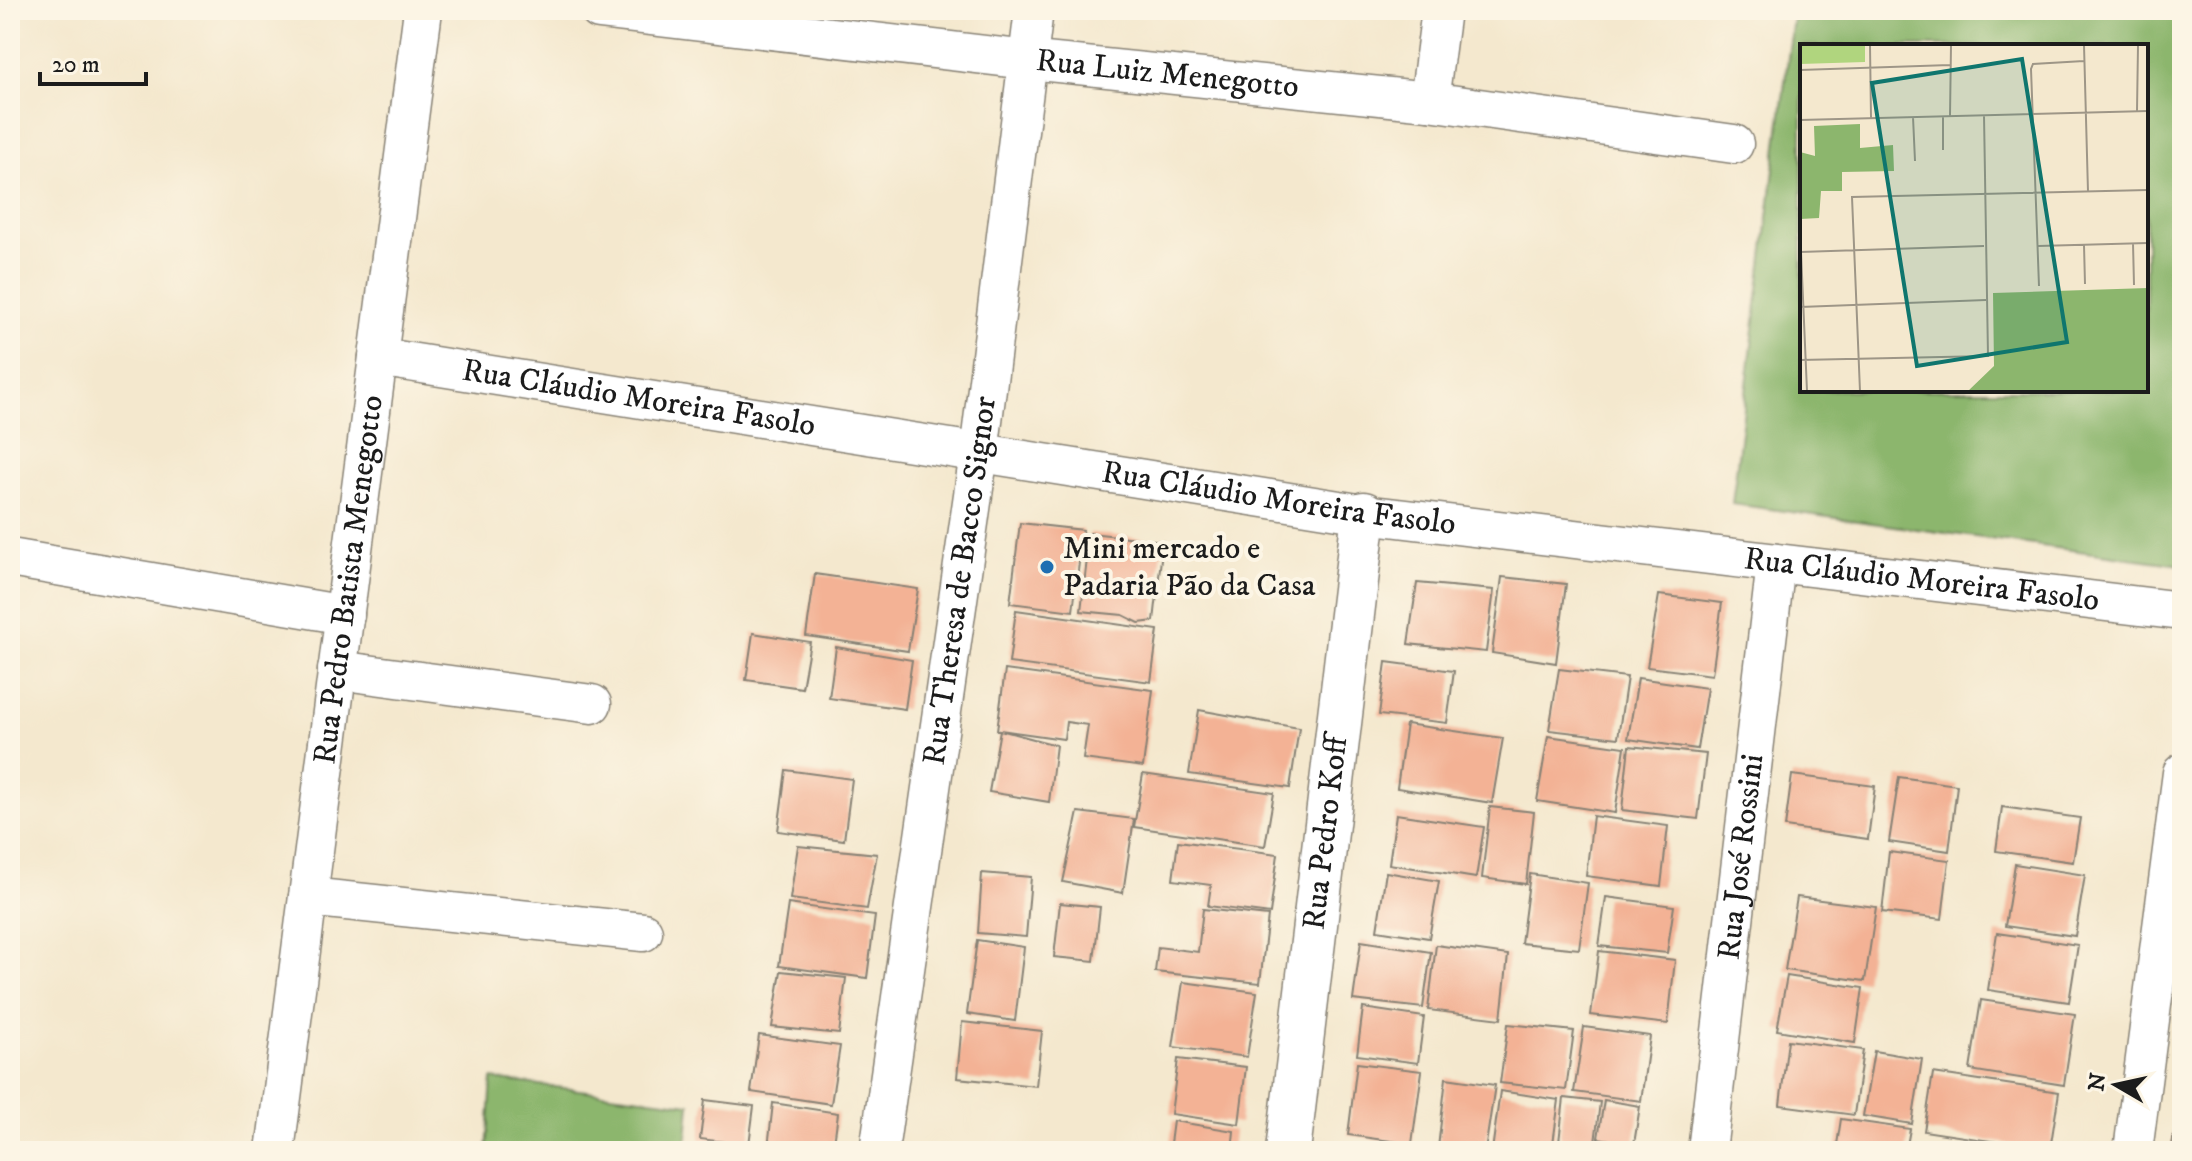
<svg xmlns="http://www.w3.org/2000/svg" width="2192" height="1161" font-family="'IM FELL DW Pica',serif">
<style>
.forest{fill:#8cb66d;stroke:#546944;stroke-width:2;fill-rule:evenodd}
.building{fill:#f3b295}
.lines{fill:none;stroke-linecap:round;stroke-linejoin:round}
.street-casing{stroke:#888275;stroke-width:41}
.secondary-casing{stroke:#888275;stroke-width:47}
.street{stroke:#fff;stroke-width:38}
.secondary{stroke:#fff;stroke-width:44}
.poi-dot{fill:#1f6fb2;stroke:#fcf5e5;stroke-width:3}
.labels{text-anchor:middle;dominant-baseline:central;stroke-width:8;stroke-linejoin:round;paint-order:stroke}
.street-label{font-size:32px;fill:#1c1c1c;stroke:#fcf5e5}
.poi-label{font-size:32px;fill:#1c1c1c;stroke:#fcf5e5;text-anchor:start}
.inset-road{fill:none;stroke:#9e9687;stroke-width:2}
.view{fill:#0f766e;fill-opacity:0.15;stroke:#0f766e;stroke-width:4}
.inset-edge{fill:none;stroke:#1c1c1c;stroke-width:4}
</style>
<rect width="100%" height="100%" fill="#fcf5e5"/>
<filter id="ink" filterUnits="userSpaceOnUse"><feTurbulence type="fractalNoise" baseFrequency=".0125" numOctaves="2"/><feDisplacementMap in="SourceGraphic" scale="16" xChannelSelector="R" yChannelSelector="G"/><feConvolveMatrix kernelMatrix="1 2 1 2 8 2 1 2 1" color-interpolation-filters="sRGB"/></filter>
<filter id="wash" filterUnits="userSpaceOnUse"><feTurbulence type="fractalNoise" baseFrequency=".006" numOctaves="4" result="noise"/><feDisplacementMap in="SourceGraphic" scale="32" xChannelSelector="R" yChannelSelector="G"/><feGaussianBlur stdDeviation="1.8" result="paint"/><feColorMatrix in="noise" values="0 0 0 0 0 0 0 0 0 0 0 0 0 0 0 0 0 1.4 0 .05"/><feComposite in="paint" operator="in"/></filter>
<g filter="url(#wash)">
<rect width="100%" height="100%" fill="#f4e8ce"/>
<!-- forest -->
<g class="forest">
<path d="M1794 10H2182V565L1732 504ZM1802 46H2146V390H1802Z"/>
<path d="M492 1079 690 1104 686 1151H487Z"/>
</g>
<g id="blocks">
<!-- building -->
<g class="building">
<path d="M1020 523 1083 530 1073 611 1010 603Z"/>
<path d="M1090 533 1163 541 1154 621 1139 623 1123 615 1081 611Z"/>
<path d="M815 574 918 589 908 651 806 636Z"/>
<path d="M1502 577 1566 584 1556 663 1492 653Z"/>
<path d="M1417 583 1494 590 1486 652 1408 644Z"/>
<path d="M1659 595 1722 603 1712 675 1647 667Z"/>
<path d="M1016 610 1158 630 1151 682 1009 663Z"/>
<path d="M753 633 810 642 802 688 746 680Z"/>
<path d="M836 647 912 660 905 709 829 698Z"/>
<path d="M1386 662 1454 671 1447 723 1379 715Z"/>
<path d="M1559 669 1627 677 1618 738 1549 730Z"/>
<path d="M1005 670 1153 690 1143 767 1083 759 1088 725 1066 722 1064 739 1000 730 1056 745 1049 802 989 792 1000 730H997Z"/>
<path d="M1638 678 1707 688 1697 749 1628 739Z"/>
<path d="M1199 710 1299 728 1290 788 1189 774Z"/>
<path d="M1406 724 1503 738 1492 803 1397 788Z"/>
<path d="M1548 736 1625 747 1615 813 1537 801Z"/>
<path d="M1629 746 1706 754 1698 819 1622 810Z"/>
<path d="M786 770 852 779 844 840 778 831Z"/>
<path d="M1143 774 1274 793 1265 846 1134 827Z"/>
<path d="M1792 775 1875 786 1868 839 1785 827Z"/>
<path d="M1899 777 1957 785 1949 851 1889 842Z"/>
<path d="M1490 807 1534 812 1526 884 1482 878Z"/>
<path d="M2002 807 2080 818 2073 862 1996 851Z"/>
<path d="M1078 812 1134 819 1123 893 1063 882Z"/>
<path d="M1396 814 1484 827 1476 878 1389 864Z"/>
<path d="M1593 816 1668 826 1661 886 1586 876Z"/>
<path d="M1178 841 1278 854 1270 914 1208 906 1211 885 1173 880Z"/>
<path d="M798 846 877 854 867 909 790 899Z"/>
<path d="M1889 852 1949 860 1942 919 1882 912Z"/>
<path d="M2015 864 2085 875 2075 936 2005 926Z"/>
<path d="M1386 872 1439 881 1429 938 1377 930Z"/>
<path d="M982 873 1031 877 1026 937 978 933Z"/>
<path d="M1530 874 1588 883 1579 949 1521 943Z"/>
<path d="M1606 897 1674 906 1667 953 1599 946Z"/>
<path d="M1797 897 1876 907 1865 981 1785 970Z"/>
<path d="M1060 903 1100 907 1094 961 1054 957Z"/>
<path d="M788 904 875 916 867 978 779 966Z"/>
<path d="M1203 909 1268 916 1260 983 1155 972 1158 947 1198 952Z"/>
<path d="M1997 933 2078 945 2069 1002 1988 990Z"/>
<path d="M977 940 1024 947 1015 1021 967 1014Z"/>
<path d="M1361 941 1431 952 1423 1008 1353 1000Z"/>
<path d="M1436 945 1508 955 1501 1019 1428 1010Z"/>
<path d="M1599 951 1675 960 1668 1024 1591 1015Z"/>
<path d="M781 971 846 978 839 1034 772 1027Z"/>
<path d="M1787 976 1863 988 1855 1043 1777 1030Z"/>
<path d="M1183 982 1257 992 1247 1057 1173 1047Z"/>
<path d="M1981 1000 2075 1014 2064 1085 1970 1070Z"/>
<path d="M1363 1008 1424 1017 1418 1063 1357 1055Z"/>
<path d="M962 1022 1042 1031 1036 1086 957 1078Z"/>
<path d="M1508 1024 1574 1031 1566 1090 1500 1083Z"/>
<path d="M1584 1027 1650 1036 1641 1101 1574 1092Z"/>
<path d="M759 1035 840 1046 831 1104 751 1092Z"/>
<path d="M1788 1040 1863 1050 1854 1115 1780 1105Z"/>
<path d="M1874 1051 1922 1059 1912 1124 1863 1116Z"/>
<path d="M1178 1059 1246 1067 1239 1124 1171 1114Z"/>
<path d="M1357 1063 1422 1071 1412 1144 1348 1135Z"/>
<path d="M1933 1073 2059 1092 2050 1150 1924 1131Z"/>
<path d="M1446 1078 1495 1085 1485 1151H1456L1438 1148Z"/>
<path d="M1500 1091 1559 1100 1552 1151H1492Z"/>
<path d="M1564 1098 1600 1102 1594 1151H1558Z"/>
<path d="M2180 1098H2182V1151H2171Z"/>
<path d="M705 1100 754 1106 749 1145 700 1139Z"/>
<path d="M1604 1100 1640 1106 1634 1144 1598 1138Z"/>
<path d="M773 1103 838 1113 833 1151H793L768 1148Z"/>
<path d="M1841 1119 1910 1129 1906 1151H1836Z"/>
<path d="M1173 1121 1234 1131 1232 1151H1169Z"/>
</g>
</g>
</g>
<g filter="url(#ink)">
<use href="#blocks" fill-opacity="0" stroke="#888275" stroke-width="2"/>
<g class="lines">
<!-- street casing -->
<g class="street-casing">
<g id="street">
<path id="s1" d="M599 10 1027 60 1429 101 1734 144"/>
<path d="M1429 101 1441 10"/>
<path id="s2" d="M378 357 1364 514 2182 611"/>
<path d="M10 558 345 615"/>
<path d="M337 670 592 704"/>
<path d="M308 897 643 932"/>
<path id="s3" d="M275 1151 423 10"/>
<path id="s4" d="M879 1151 979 453 1034 10"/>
<path id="s5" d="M1707 1151 1776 563"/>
<path d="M2133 1151 2182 773"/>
</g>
</g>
<!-- secondary casing -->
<g class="secondary-casing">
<g id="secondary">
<path id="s6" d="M1288 1151 1364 514"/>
</g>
</g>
<!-- street -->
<use href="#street" class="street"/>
<!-- secondary -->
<use href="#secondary" class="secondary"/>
</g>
</g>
<!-- markers -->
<circle class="poi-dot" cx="1047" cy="567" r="8"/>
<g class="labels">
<!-- street labels -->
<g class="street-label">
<text stroke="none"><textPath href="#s1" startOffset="572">Rua Luiz Menegotto</textPath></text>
<text stroke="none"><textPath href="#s2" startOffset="264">Rua Cláudio Moreira Fasolo</textPath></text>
<text stroke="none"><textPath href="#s2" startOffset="912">Rua Cláudio Moreira Fasolo</textPath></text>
<text stroke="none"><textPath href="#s3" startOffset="576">Rua Pedro Batista Menegotto</textPath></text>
<text stroke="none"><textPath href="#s2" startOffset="1560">Rua Cláudio Moreira Fasolo</textPath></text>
<text stroke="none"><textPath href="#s4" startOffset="576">Rua Theresa de Bacco Signor</textPath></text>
<text stroke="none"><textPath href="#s6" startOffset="320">Rua Pedro Koff</textPath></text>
<text stroke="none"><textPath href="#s5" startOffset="296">Rua José Rossini</textPath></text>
</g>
<!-- poi labels -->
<g class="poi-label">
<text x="1063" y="549">Mini mercado e<tspan x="1063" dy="37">Padaria Pão da Casa</tspan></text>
</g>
</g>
<!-- overview -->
<g transform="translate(1800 44)">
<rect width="348" height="348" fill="#f4e8ce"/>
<path d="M0 1H65V18L0 20Z" fill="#b0d57e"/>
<path d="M60 80V104L93 101 94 127 42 128V147H21L19 174 0 175V108L15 112 14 82ZM348 244V347H168L194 322 193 249Z" fill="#8cb66d"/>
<path class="inset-road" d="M70 1 71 74M284 1 288 148M0 26 150 21M337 67 338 1M143 72V106M150 72 151 1M113 73 115 117M0 76 348 67M333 199 334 241M284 201 285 240M238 202 348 199M0 208 184 202M1 208 7 347M239 242 231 25 233 20 284 17M0 263 186 256M0 316 188 312 184 71M60 347 52 153 348 146"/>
<path class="view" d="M222 15 267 298 117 322 72 39Z"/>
<rect width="348" height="348" class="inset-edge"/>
</g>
<!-- margin -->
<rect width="2192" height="1161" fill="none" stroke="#fcf5e5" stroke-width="40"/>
<!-- north arrow -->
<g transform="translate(2116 1085) rotate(279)" stroke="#fcf5e5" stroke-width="6" paint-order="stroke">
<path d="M0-6L14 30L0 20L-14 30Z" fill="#1c1c1c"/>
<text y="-12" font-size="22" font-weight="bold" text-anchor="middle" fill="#1c1c1c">N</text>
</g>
<!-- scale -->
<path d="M40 72v12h106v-12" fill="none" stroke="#1c1c1c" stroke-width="4"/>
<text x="52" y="72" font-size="24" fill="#1c1c1c" stroke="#fcf5e5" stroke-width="6" paint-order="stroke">20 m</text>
</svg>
